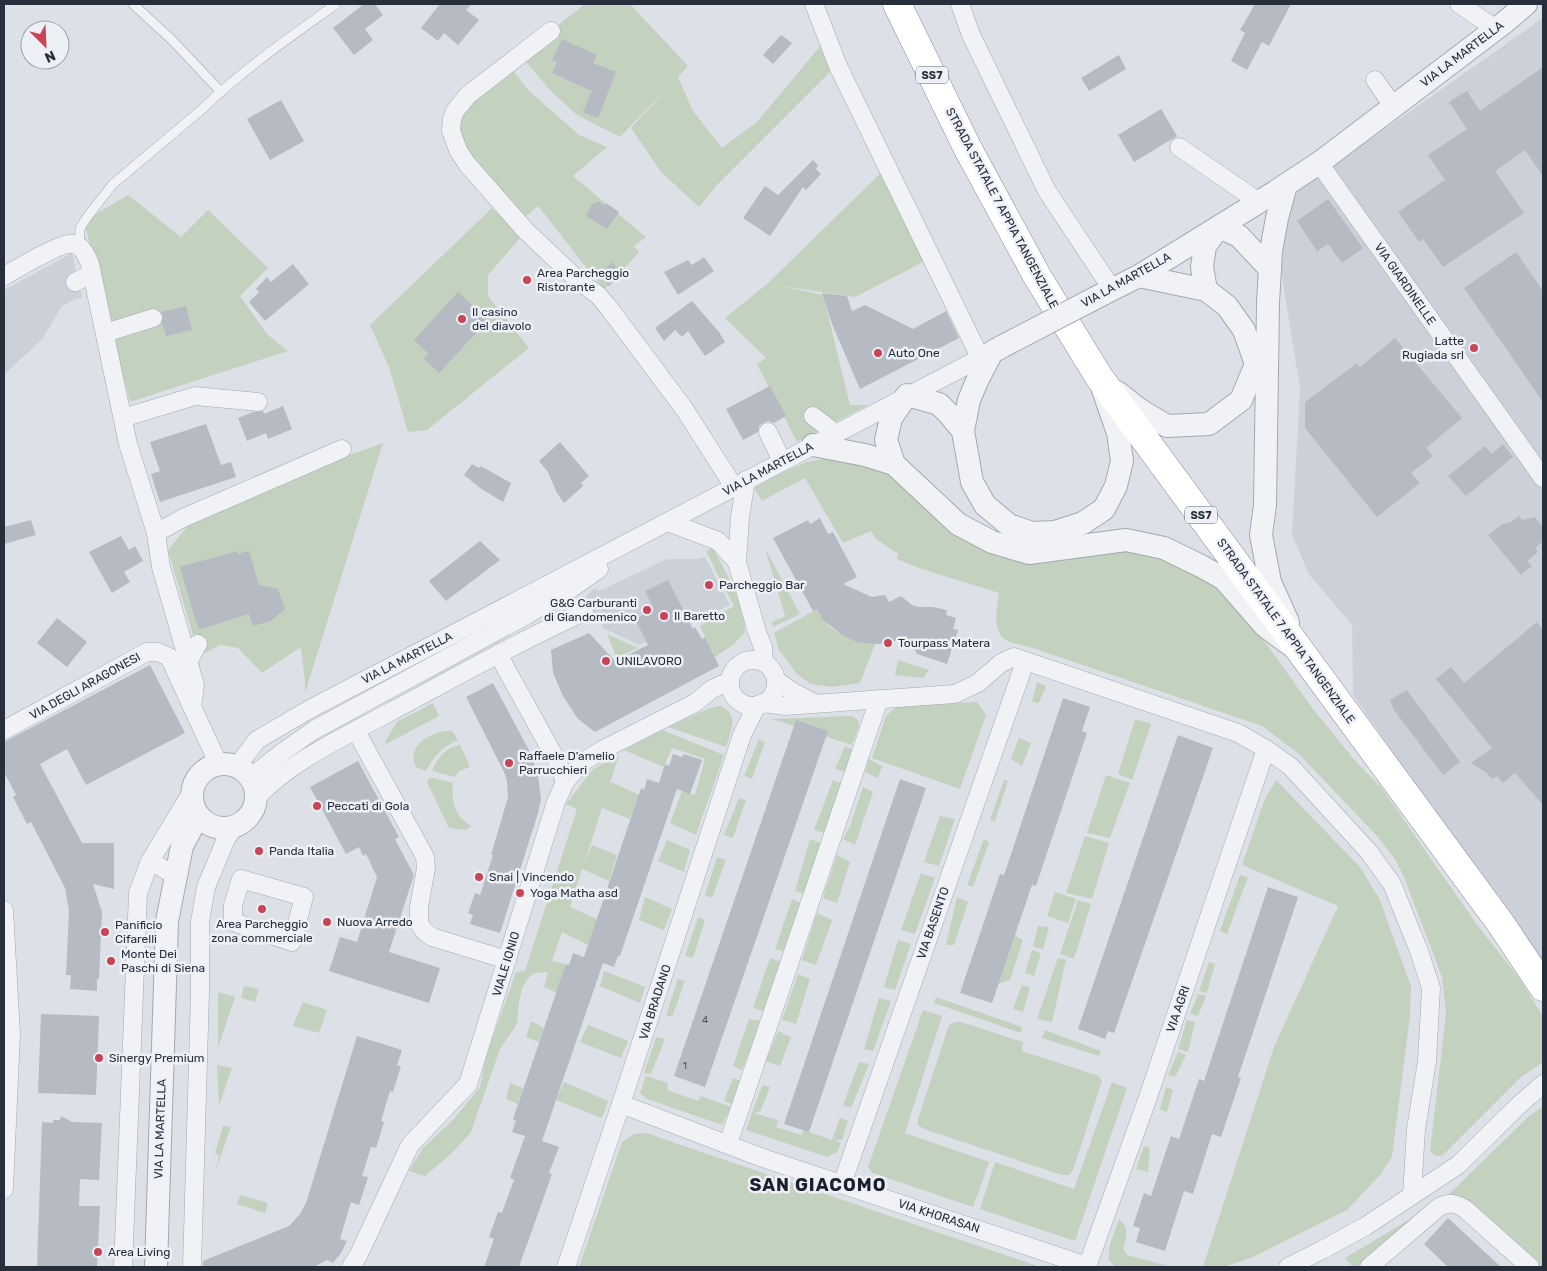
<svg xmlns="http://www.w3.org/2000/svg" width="1547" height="1271" font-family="Rubik,sans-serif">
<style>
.built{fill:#ccd0d9}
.green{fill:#c3d1bf}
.building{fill:#b5bac3}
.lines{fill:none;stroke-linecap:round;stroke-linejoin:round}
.service-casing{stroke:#a3a8b1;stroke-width:10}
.minor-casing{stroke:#a3a8b1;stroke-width:19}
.tertiary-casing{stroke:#a3a8b1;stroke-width:24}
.trunk-casing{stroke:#858e9d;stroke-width:29}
.service{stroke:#f0f2f5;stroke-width:9}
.minor{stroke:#f0f2f5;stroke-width:18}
.tertiary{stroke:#f0f2f5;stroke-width:22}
.trunk{stroke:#fff;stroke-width:28}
.tertiary-bridge-casing{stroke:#a3a8b1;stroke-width:24;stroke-linecap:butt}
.tertiary-bridge{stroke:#f0f2f5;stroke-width:22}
.poi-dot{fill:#ca4458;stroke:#edf0f5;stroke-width:2}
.labels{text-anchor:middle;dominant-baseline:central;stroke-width:5;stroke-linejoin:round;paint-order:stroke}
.number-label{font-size:10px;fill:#4a525e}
.shield{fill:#edf0f5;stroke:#626974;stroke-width:1}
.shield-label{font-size:11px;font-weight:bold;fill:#272f3d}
.street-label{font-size:12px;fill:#272f3d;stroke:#edf0f5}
.poi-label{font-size:12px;fill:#272f3d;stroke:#edf0f5;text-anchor:start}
.district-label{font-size:18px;font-weight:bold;letter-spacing:1px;fill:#1a202e;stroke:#edf0f5}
</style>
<rect width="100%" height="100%" fill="#dde1e7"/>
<!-- built -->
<g class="built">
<path d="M1543 18V967L1353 695 1352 625 1309 574 1292 535 1300 388 1280 265 1284 219 1298 190Z"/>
<path d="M72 253 82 298 75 299 62 306 43 338 4 375V290Z"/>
<path d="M705 557 730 605 702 619 699 616 639 645 601 627 604 623 600 618 596 622 583 619 584 598 595 588 599 591 667 559H699Z"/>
</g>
<!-- green -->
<g class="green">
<path d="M585 4H630L688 66 678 77 693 111 722 148 757 122 822 44 830 72 717 185 699 207 661 172 631 128 675 80 620 137 577 115 551 91 520 55Z"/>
<path d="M508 64 528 90 579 135 607 147 573 176 646 237 634 246 639 252 604 290 538 206 519 222 453 140 468 95Z"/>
<path d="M887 167 925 261 855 297 781 286 823 295 850 405H868L797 442 757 364 766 358 725 318 767 284Z"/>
<path d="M128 195 181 237 208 210 268 268 240 296 267 334 288 351 130 402 84 221Z"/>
<path d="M492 208 521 237 488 275V296L529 348 427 430 408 432 389 367 370 325Z"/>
<path d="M383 443 305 693V681L301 647 262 673 238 648 220 645 199 656 168 550 190 523 325 464Z"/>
<path d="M840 456 869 462 900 480 955 532 1129 549 1155 553 1220 584 1242 610 1313 709 1356 762 1381 787 1475 922 1518 977 1543 1016V1062L1520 1078 1443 1155 1436 1156 1430 1152 1446 1013 1442 977 1404 877 1395 859 1377 836 1300 755 1262 726 1036 649C1027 646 1017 645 1008 641 991 634 997 607 999 593L919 568 897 559 898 554 875 538 871 531 843 543 805 478 762 501 754 488 781 473 807 462Z"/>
<path d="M713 548C726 574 745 602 745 632L734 644 715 657 700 626 734 606 706 551Z"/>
<path d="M765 548 800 614 773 627 772 622 785 616Z"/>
<path d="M817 609C829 633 849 641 875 644L860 683 832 687 811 684 797 674 779 650 774 633Z"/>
<path d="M607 634 638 648 622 655 626 661 620 665Z"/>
<path d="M898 660 929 670 923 678 895 675Z"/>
<path d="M1037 682 1046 686 1039 703 1032 702Z"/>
<path d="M977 702 986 715 960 789 872 758 886 716 897 706Z"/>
<path d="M433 703 439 716 386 744 385 742 397 722Z"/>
<path d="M720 706C740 714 731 731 726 747L668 727 710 708Z"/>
<path d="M852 716 858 720 859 726 852 745 772 719Z"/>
<path d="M1135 719 1151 724 1132 780 1118 774Z"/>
<path d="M662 730 724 755 696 835 670 823 682 791 695 795 705 759 672 748 664 767 624 750Z"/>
<path d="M444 731H452L458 740C442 747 434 756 426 771L416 767C406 747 427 735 444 731Z"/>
<path d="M1019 738 1031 743 1022 766 1011 759Z"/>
<path d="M759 739 765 742 752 779 744 776Z"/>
<path d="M460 745 470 767 459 771 455 777 432 771C437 758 446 747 460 745Z"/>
<path d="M845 746 853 750 846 772 835 769Z"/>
<path d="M619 755 607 792 611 782 639 795 630 819 602 808 584 864 592 845 617 855 609 881 582 869 570 907 597 919 588 945 562 932 552 961 566 964 557 993 544 987 548 972 534 973 529 977 522 988 519 1003 517 1024 500 1049 471 1132 453 1152 425 1176 409 1171 423 1148 454 1119 480 1087 486 1057 516 972 525 971 577 809 566 804 593 769Z"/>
<path d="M869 759 882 766 878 778 865 772Z"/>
<path d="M1106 775 1130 783 1110 838 1087 833Z"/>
<path d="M429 778H434L453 783C451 800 455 818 472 826L465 830 449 828 427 782Z"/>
<path d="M833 780 841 783 824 833 814 830Z"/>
<path d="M1004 780 1008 781 995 821 990 820Z"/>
<path d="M1276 780 1359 866 1379 898 1411 986 1410 1016 1392 1157 1380 1175 1347 1210 1253 1257 1224 1267H1203L1274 1047 1338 906 1242 865 1264 801Z"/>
<path d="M863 787 873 792 855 845 843 839 850 826Z"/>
<path d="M739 798 746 800 733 838 724 835Z"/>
<path d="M940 816 955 819 939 866 924 862Z"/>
<path d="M1085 836 1109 843 1092 899 1066 893Z"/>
<path d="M810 839 821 843 805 894 795 891Z"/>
<path d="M984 839 989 842 973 887 967 885Z"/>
<path d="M667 840 690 850 684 872 658 861Z"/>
<path d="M837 855 850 862 837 903 823 898Z"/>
<path d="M717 857 726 860 712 898 705 895Z"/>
<path d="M921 873 935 878 915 934 901 930Z"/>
<path d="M1240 875 1248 877 1227 934 1220 931Z"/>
<path d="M1055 892 1076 899 1068 923 1047 916Z"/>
<path d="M645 897 672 909 664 930 639 920Z"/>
<path d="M957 897 968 902 954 945H946Z"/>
<path d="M792 899 801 903 783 951 775 949Z"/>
<path d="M1078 900 1091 904 1074 959 1060 954Z"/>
<path d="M817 913 832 920 816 965 802 960Z"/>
<path d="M698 917 705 920 693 958 685 956Z"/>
<path d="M1038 926 1049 927 1043 949 1033 947Z"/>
<path d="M1015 935 1023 940 1010 980 998 984Z"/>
<path d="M898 940 911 944 895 990 884 987Z"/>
<path d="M1032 950 1041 953 1034 976 1025 973Z"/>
<path d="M770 958 781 962 763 1011 753 1008Z"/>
<path d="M1058 958 1066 960 1052 1022 1037 1019Z"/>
<path d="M1209 962 1215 964 1207 993 1199 991Z"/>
<path d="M604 971 645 987 640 1003 600 986Z"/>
<path d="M798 974 810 979 796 1024 782 1020Z"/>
<path d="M678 979 685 981 672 1017 666 1015Z"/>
<path d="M1022 985 1030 987 1023 1012 1013 1009Z"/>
<path d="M244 986 259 989 255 1002 241 998Z"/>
<path d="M218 992 235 997 218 1048Z"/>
<path d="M1198 994 1206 996 1198 1016 1190 1014Z"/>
<path d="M936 997 1022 1027 1021 1033 934 1003Z"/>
<path d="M879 998 891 1001 873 1051 864 1049Z"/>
<path d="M303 1002 327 1010 319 1033 293 1026Z"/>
<path d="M923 1010 942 1016 905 1133 989 1162 973 1207 873 1173 868 1167Z"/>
<path d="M749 1019 761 1021 742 1070 733 1066Z"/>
<path d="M1187 1020 1195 1022 1188 1052 1178 1049Z"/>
<path d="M531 1021 544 1028 539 1042 526 1037Z"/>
<path d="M955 1022H961L1023 1042 1022 1051 1099 1076V1077L1102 1081 1073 1170 1069 1175H1062L924 1129 918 1125V1119L949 1025Z"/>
<path d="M588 1025 628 1041 621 1058 580 1042Z"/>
<path d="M1045 1030 1101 1051 1099 1056 1042 1038Z"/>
<path d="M778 1031 791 1037 780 1066 766 1061Z"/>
<path d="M656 1037 665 1039 651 1074 644 1073Z"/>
<path d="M1178 1052 1186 1055 1175 1077 1168 1075Z"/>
<path d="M859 1062 869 1064 851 1108 843 1105Z"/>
<path d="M217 1065 232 1068 219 1106Z"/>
<path d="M646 1076 668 1083 667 1090 698 1101 701 1096 731 1107 722 1125 647 1099 640 1093Z"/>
<path d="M733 1078 741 1081 732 1104 724 1101Z"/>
<path d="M564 1082 608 1101 602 1118 556 1100Z"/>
<path d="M1112 1082 1127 1088 1075 1241 980 1209 995 1162 1074 1189Z"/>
<path d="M510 1083 523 1088 518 1104 506 1099Z"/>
<path d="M762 1085 770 1087 760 1112 753 1113 778 1120 776 1127 801 1135 804 1130 832 1140 840 1118 848 1121 842 1140H834L841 1143 837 1152 827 1157 746 1130Z"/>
<path d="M1166 1087 1173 1090 1167 1112 1160 1109Z"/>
<path d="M1543 1106V1267H1537L1446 1197 1528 1117Z"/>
<path d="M223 1126 231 1127 215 1172 219 1156 215 1153Z"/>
<path d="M647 1133 675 1143 1040 1267H579L622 1142 634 1134Z"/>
<path d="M1144 1146 1150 1148 1148 1172 1136 1169Z"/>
<path d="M240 1195 268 1203 265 1213 237 1204Z"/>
<path d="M1427 1209 1371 1266 1353 1267 1345 1258Z"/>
<path d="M1119 1220C1130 1227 1126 1238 1123 1249L1127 1255 1172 1267H1115L1108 1259 1110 1244Z"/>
</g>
<!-- building -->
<g class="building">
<path d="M364 4H375L383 15 365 29 373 40 354 55 333 28Z"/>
<path d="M440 4H471L466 10 479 20 458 45 444 33 438 41 421 28Z"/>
<path d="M1255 4H1291L1269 46 1262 42 1247 70 1231 61 1245 33 1240 30Z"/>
<path d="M781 35 792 43 773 64 763 55Z"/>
<path d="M562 39 597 55 593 63 616 72 598 118 583 112 592 91 552 73 557 62 552 60Z"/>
<path d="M1119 55 1126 69 1089 91 1081 78Z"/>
<path d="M1543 67V176L1525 150 1495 171 1524 213 1443 267 1423 239 1419 242 1398 212 1445 180 1428 155 1467 129 1449 102 1467 91 1480 111Z"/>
<path d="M281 100 304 141 270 160 247 119Z"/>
<path d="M1161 109 1177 136 1134 162 1118 135Z"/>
<path d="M813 160 818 165 816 169 821 174 806 190 803 187 770 236 743 218 765 186 778 195Z"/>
<path d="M1328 199 1363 248 1342 263 1328 244 1317 251 1297 221Z"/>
<path d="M598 201 605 206 606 203 619 212 607 229 586 216 591 205Z"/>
<path d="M1516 252 1543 291V402L1464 288Z"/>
<path d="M704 257 714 271 678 295 664 272 688 260 692 265Z"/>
<path d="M612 262 621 273 609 286 600 275Z"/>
<path d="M293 264 309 284 265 321 249 302 259 292 256 289 267 277 271 282Z"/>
<path d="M458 292 488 320 439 373 424 359 429 354 414 340Z"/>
<path d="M822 293 847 296 852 311 865 305 913 329 946 311 959 338 860 389 832 324Z"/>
<path d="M692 301 719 332 725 342 705 356 688 331 682 337 675 330 664 341 655 328Z"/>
<path d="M186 306 192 330 166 336 162 322 163 315 161 312Z"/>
<path d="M1395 338 1462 418 1426 448 1433 456 1411 473 1420 483 1377 517 1305 428V402L1357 363 1360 367Z"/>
<path d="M770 386 786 416 774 423 768 421 763 423 759 426 758 432 743 440 726 409Z"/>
<path d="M283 406 292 429 268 439 266 433 247 441 238 418 253 412 263 411 264 414Z"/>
<path d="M206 424 221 465 231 462 236 477 160 502 151 474 160 471 150 442Z"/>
<path d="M560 442 589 476 581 483 583 486 564 503 557 493 548 472 539 461Z"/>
<path d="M1503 444 1513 457 1466 496 1448 476 1485 446 1492 454Z"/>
<path d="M472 464 479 468 481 466 511 483 503 502 480 488 464 475Z"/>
<path d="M1519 516 1522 520 1535 517 1543 527V541L1535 548 1538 552 1527 561 1532 566 1521 575 1488 535 1501 525 1511 522Z"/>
<path d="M820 518 828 534 833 532 857 577 843 584 872 597 885 595 889 602 901 596 912 605 918 607H933L947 610 946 615 956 618 953 629 958 630 947 664 917 654 906 636 890 643 875 644 857 642 842 635 823 620 817 609 813 611 773 538 808 520 810 524Z"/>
<path d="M31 520 36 535 4 544V527Z"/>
<path d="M121 536 129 550 135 546 143 561 124 572 130 582 112 593 89 552Z"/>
<path d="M480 541 500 560 446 601 429 581Z"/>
<path d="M237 551 238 554 249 551 259 585 278 589 285 609 270 621 253 626 249 614 200 629 196 622 180 567Z"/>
<path d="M668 580 693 629 695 627 702 639 705 637 719 666 595 732 578 719 563 696 553 673 551 650 589 633 615 661 648 645 635 619 654 609 645 591Z"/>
<path d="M57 618 87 642 67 667 37 643Z"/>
<path d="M1537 622 1543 630V805L1515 773 1503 783 1497 776 1492 779 1487 773 1471 763 1492 748 1436 679 1451 667 1464 683Z"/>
<path d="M150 665 185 733 86 785 67 749 40 764 82 843H114V889L93 884 102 912 99 979H97V991L70 989 71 975H66L69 911 65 888 31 822 27 824 13 797 16 795 4 772V742Z"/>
<path d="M493 683 531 754 538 776 541 799 538 813 500 933 470 924 473 915 468 913 475 893 480 895 493 855H491L508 797 507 782 505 774 466 697Z"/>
<path d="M1407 690 1460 762 1443 775 1394 710 1390 700Z"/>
<path d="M1063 698 1090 707 1082 731 1087 733 1036 886 1032 885 992 1003 960 993 1000 874 1004 875Z"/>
<path d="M796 720 828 731 705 1087 674 1076Z"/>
<path d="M1178 735 1213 748 1114 1033 1108 1031 1105 1039 1078 1029Z"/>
<path d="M673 754 682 757 684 754 702 760 690 794 677 789 620 956H618L614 967 603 963 542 1141 559 1147 549 1173 552 1174 519 1267H484L494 1239 489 1237 498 1212 502 1213 508 1196 514 1180 510 1178 525 1136 512 1132 516 1121 513 1119 566 964 569 965 573 953 584 957 641 788 644 790 647 779 659 783 665 764 669 766Z"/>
<path d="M358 761 399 837 395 839 414 875 389 952 440 968 429 1003 329 971 340 937 357 942 377 877 366 854 363 856 359 847 346 854 310 787Z"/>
<path d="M900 779 926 788 809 1132 784 1124Z"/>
<path d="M1268 887 1298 897 1238 1077 1241 1078 1221 1137 1212 1134 1193 1194 1184 1191 1165 1251 1136 1242 1140 1228 1133 1226 1144 1193 1151 1196 1171 1136 1179 1139 1199 1079 1204 1081Z"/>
<path d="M41 1014 99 1016 96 1095 38 1093Z"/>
<path d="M357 1036 402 1050 397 1065 401 1066 393 1092 390 1091 381 1121 384 1122 376 1148 371 1147 362 1176 368 1177 359 1205 351 1202 340 1239 347 1241 341 1253 333 1263 327 1260 314 1267H203V1261L289 1226 300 1214 306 1203Z"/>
<path d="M61 1116 72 1122 102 1123 99 1180 80 1179 79 1206H100L97 1267H37L42 1122 53 1123V1120H60Z"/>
<path d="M1448 1218 1501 1267H1448L1424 1244Z"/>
</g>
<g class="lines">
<!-- service casing -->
<g class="service-casing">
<g id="service">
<path d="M133 4 173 41 221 92"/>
<path d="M79 246 80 228 88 216 113 184 200 111C241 71 289 38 336 4"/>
</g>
</g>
<!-- minor casing -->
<g class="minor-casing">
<g id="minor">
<path d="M814 4 838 66 980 357"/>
<path d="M960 4 971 35 1047 191 1112 289"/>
<path d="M1459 4 1496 29"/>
<path d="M551 31 468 95 455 111 452 119 451 131 458 150 467 164 526 231 581 283 598 295 609 308 685 410 734 487"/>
<path d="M1375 80 1393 106"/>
<path d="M1179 147 1259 202"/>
<path d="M1319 163 1543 478"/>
<path d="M4 276C17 269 62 241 74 244 83 246 87 257 90 264L128 444 156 533 161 567 195 685 192 707"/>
<path d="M75 282 92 274"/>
<path d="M105 333 153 318"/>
<path d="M813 416 835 433"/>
<path d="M123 418 195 396 258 402"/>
<path d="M768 432 782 461"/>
<path d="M746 480 740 517 737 562 757 632 763 647 764 662"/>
<path d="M668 522 718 541 737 562"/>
<path d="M156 533 183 518 342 449"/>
<path d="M498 654 558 763 565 782"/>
<circle cx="753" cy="683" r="23"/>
<path d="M188 662 198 644"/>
<path d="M776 680 793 692 814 703"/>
<path d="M762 703 785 706 955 694 978 683 1001 663 1014 657 1238 733 1266 749 1291 767 1369 852 1392 884 1419 951 1431 988 1427 1061 1416 1129 1412 1195"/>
<path d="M4 730 147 652H158L169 657 219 765"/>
<path d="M356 731 425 857 426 868 419 907V923L424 931 432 937 507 960"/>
<path d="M235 767 242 760 257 740 310 709 992 352"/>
<path d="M250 778 284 751 314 730 525 616 575 586 599 569"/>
<path d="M256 798C292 760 344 737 390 712 454 678 517 642 584 612"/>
<path d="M150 861 176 876"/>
<path d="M241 879 304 897 292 942 233 922V905Z"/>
<path d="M4 910 11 1034 4 1189"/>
<path d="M621 1104 763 1158 1087 1266"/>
<path d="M728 1144 879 699"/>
<path d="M842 1184 1025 662"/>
<path d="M123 1267 138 893 150 861 192 792"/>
<path d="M192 1267 200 992V922L206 887 226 839 235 826"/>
<path d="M351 1267 359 1254 410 1145 468 1084 556 802 565 782 581 763 604 749 695 703 712 689 730 681"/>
<path d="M566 1267 621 1104 742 735 757 705"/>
<path d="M1087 1267 1147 1100 1266 749"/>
<path d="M1288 1267 1322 1250 1366 1226 1458 1165 1519 1105 1543 1084"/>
<path d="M1369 1267 1439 1207C1450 1202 1455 1203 1465 1209L1530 1267"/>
</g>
</g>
<!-- tertiary casing -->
<g class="tertiary-casing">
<g id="tertiary">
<path d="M1286 185 1277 218 1271 251 1268 303 1265 505 1261 535 1270 582 1288 622"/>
<path d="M1206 290 1202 267 1205 246 1219 227 1239 236 1270 269"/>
<path d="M1103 294 1139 276 1275 192 1319 163 1505 22 1526 4"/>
<path d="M1117 392 1140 410 1167 426 1209 424 1241 400 1256 364 1244 330 1227 306 1206 290 1139 276"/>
<path d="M963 431 969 400 977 381 992 352 1003 346"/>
<path d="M813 445 865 455 894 464 958 524 992 542 1029 553 1126 540 1164 548 1201 566 1224 579 1265 626 1289 644"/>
<path d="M894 464 886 440 891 418 907 395 939 404 949 414 963 431 972 482 985 505 1009 525 1032 533 1055 532 1083 523 1104 509 1116 486 1122 461 1118 433 1103 390"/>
<circle cx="224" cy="796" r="32"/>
<path d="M156 1267 167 921 182 846 198 816"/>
</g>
</g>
<!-- trunk casing -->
<g class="trunk-casing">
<path id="trunk" d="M897 4 967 147 1037 276 1099 377 1501 924 1543 987"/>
</g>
<!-- service -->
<use href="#service" class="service"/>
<!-- minor -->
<use href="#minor" class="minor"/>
<!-- tertiary -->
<use href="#tertiary" class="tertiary"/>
<!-- trunk -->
<use href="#trunk" class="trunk"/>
<!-- tertiary-bridge casing -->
<g class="tertiary-bridge-casing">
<path id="tertiary-bridge" d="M1003 346 1103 294"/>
</g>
<!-- tertiary-bridge -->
<use href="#tertiary-bridge" class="tertiary-bridge"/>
</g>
<!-- markers -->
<g class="poi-dot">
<circle cx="527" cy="280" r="5"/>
<circle cx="462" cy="319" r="5"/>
<circle cx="1474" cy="348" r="5"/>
<circle cx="878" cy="353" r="5"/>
<circle cx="709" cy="585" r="5"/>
<circle cx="647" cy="610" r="5"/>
<circle cx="664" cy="616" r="5"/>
<circle cx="888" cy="643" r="5"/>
<circle cx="606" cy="661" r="5"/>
<circle cx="509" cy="763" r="5"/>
<circle cx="317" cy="806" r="5"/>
<circle cx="259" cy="851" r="5"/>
<circle cx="479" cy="877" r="5"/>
<circle cx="520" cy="893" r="5"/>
<circle cx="262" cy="909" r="5"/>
<circle cx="327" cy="922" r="5"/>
<circle cx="105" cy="932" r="5"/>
<circle cx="111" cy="961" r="5"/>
<circle cx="99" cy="1058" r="5"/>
<circle cx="98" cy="1252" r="5"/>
</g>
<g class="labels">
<!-- number labels -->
<g class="number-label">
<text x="705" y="1020">4</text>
<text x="685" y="1066">1</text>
</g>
<!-- shield labels -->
<g class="shield">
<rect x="916" y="66.5" width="32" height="17" rx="4"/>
<rect x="1185" y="506.5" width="32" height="17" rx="4"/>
</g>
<g class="shield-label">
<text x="932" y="75">SS7</text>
<text x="1201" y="515">SS7</text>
</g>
<!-- street labels -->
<g class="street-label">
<text transform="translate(1462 54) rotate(-37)">VIA LA MARTELLA</text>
<text transform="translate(1002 208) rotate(62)">STRADA STATALE 7 APPIA TANGENZIALE</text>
<text transform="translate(1126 280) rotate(-29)">VIA LA MARTELLA</text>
<text transform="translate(1405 284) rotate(55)">VIA GIARDINELLE</text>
<text transform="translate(768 469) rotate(-28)">VIA LA MARTELLA</text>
<text transform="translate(1286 631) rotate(54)">STRADA STATALE 7 APPIA TANGENZIALE</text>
<text transform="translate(407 658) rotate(-27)">VIA LA MARTELLA</text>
<text transform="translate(85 686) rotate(-29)">VIA DEGLI ARAGONESI</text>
<text transform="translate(933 923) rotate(-71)">VIA BASENTO</text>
<text transform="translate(506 964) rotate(-73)">VIALE IONIO</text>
<text transform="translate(655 1002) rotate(-72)">VIA BRADANO</text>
<text transform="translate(1178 1009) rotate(-71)">VIA AGRI</text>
<text transform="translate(160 1129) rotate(-88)">VIA LA MARTELLA</text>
<text transform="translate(939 1216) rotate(18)">VIA KHORASAN</text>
</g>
<!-- poi labels -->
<g class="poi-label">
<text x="537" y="273">Area Parcheggio<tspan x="537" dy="14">Ristorante</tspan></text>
<text x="472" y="312">Il casino<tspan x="472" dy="14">del diavolo</tspan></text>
<text x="1464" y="341" text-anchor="end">Latte<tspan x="1464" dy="14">Rugiada srl</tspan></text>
<text x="888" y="353">Auto One</text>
<text x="719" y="585">Parcheggio Bar</text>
<text x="637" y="603" text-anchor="end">G&amp;G Carburanti<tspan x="637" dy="14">di Giandomenico</tspan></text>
<text x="674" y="616">Il Baretto</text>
<text x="898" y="643">Tourpass Matera</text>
<text x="616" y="661">UNILAVORO</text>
<text x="519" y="756">Raffaele D'amelio<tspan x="519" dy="14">Parrucchieri</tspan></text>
<text x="327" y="806">Peccati di Gola</text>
<text x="269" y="851">Panda Italia</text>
<text x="489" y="877">Snai | Vincendo</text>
<text x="530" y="893">Yoga Matha asd</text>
<text x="337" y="922">Nuova Arredo</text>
<text x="262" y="924" text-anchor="middle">Area Parcheggio<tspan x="262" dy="14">zona commerciale</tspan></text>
<text x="115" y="925">Panificio<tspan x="115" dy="14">Cifarelli</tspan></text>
<text x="121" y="954">Monte Dei<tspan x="121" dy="14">Paschi di Siena</tspan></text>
<text x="109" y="1058">Sinergy Premium</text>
<text x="108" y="1252">Area Living</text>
</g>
<!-- district labels -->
<g class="district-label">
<text x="818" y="1185">SAN GIACOMO</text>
</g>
</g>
<!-- border -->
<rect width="1547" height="1271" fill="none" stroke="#272f3d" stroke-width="10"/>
<!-- north arrow -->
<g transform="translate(45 45) rotate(156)"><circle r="24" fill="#edf0f5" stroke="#9ea3ab"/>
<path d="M0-4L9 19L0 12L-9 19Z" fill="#ca4458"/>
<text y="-8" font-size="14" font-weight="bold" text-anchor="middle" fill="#272f3d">N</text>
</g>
</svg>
